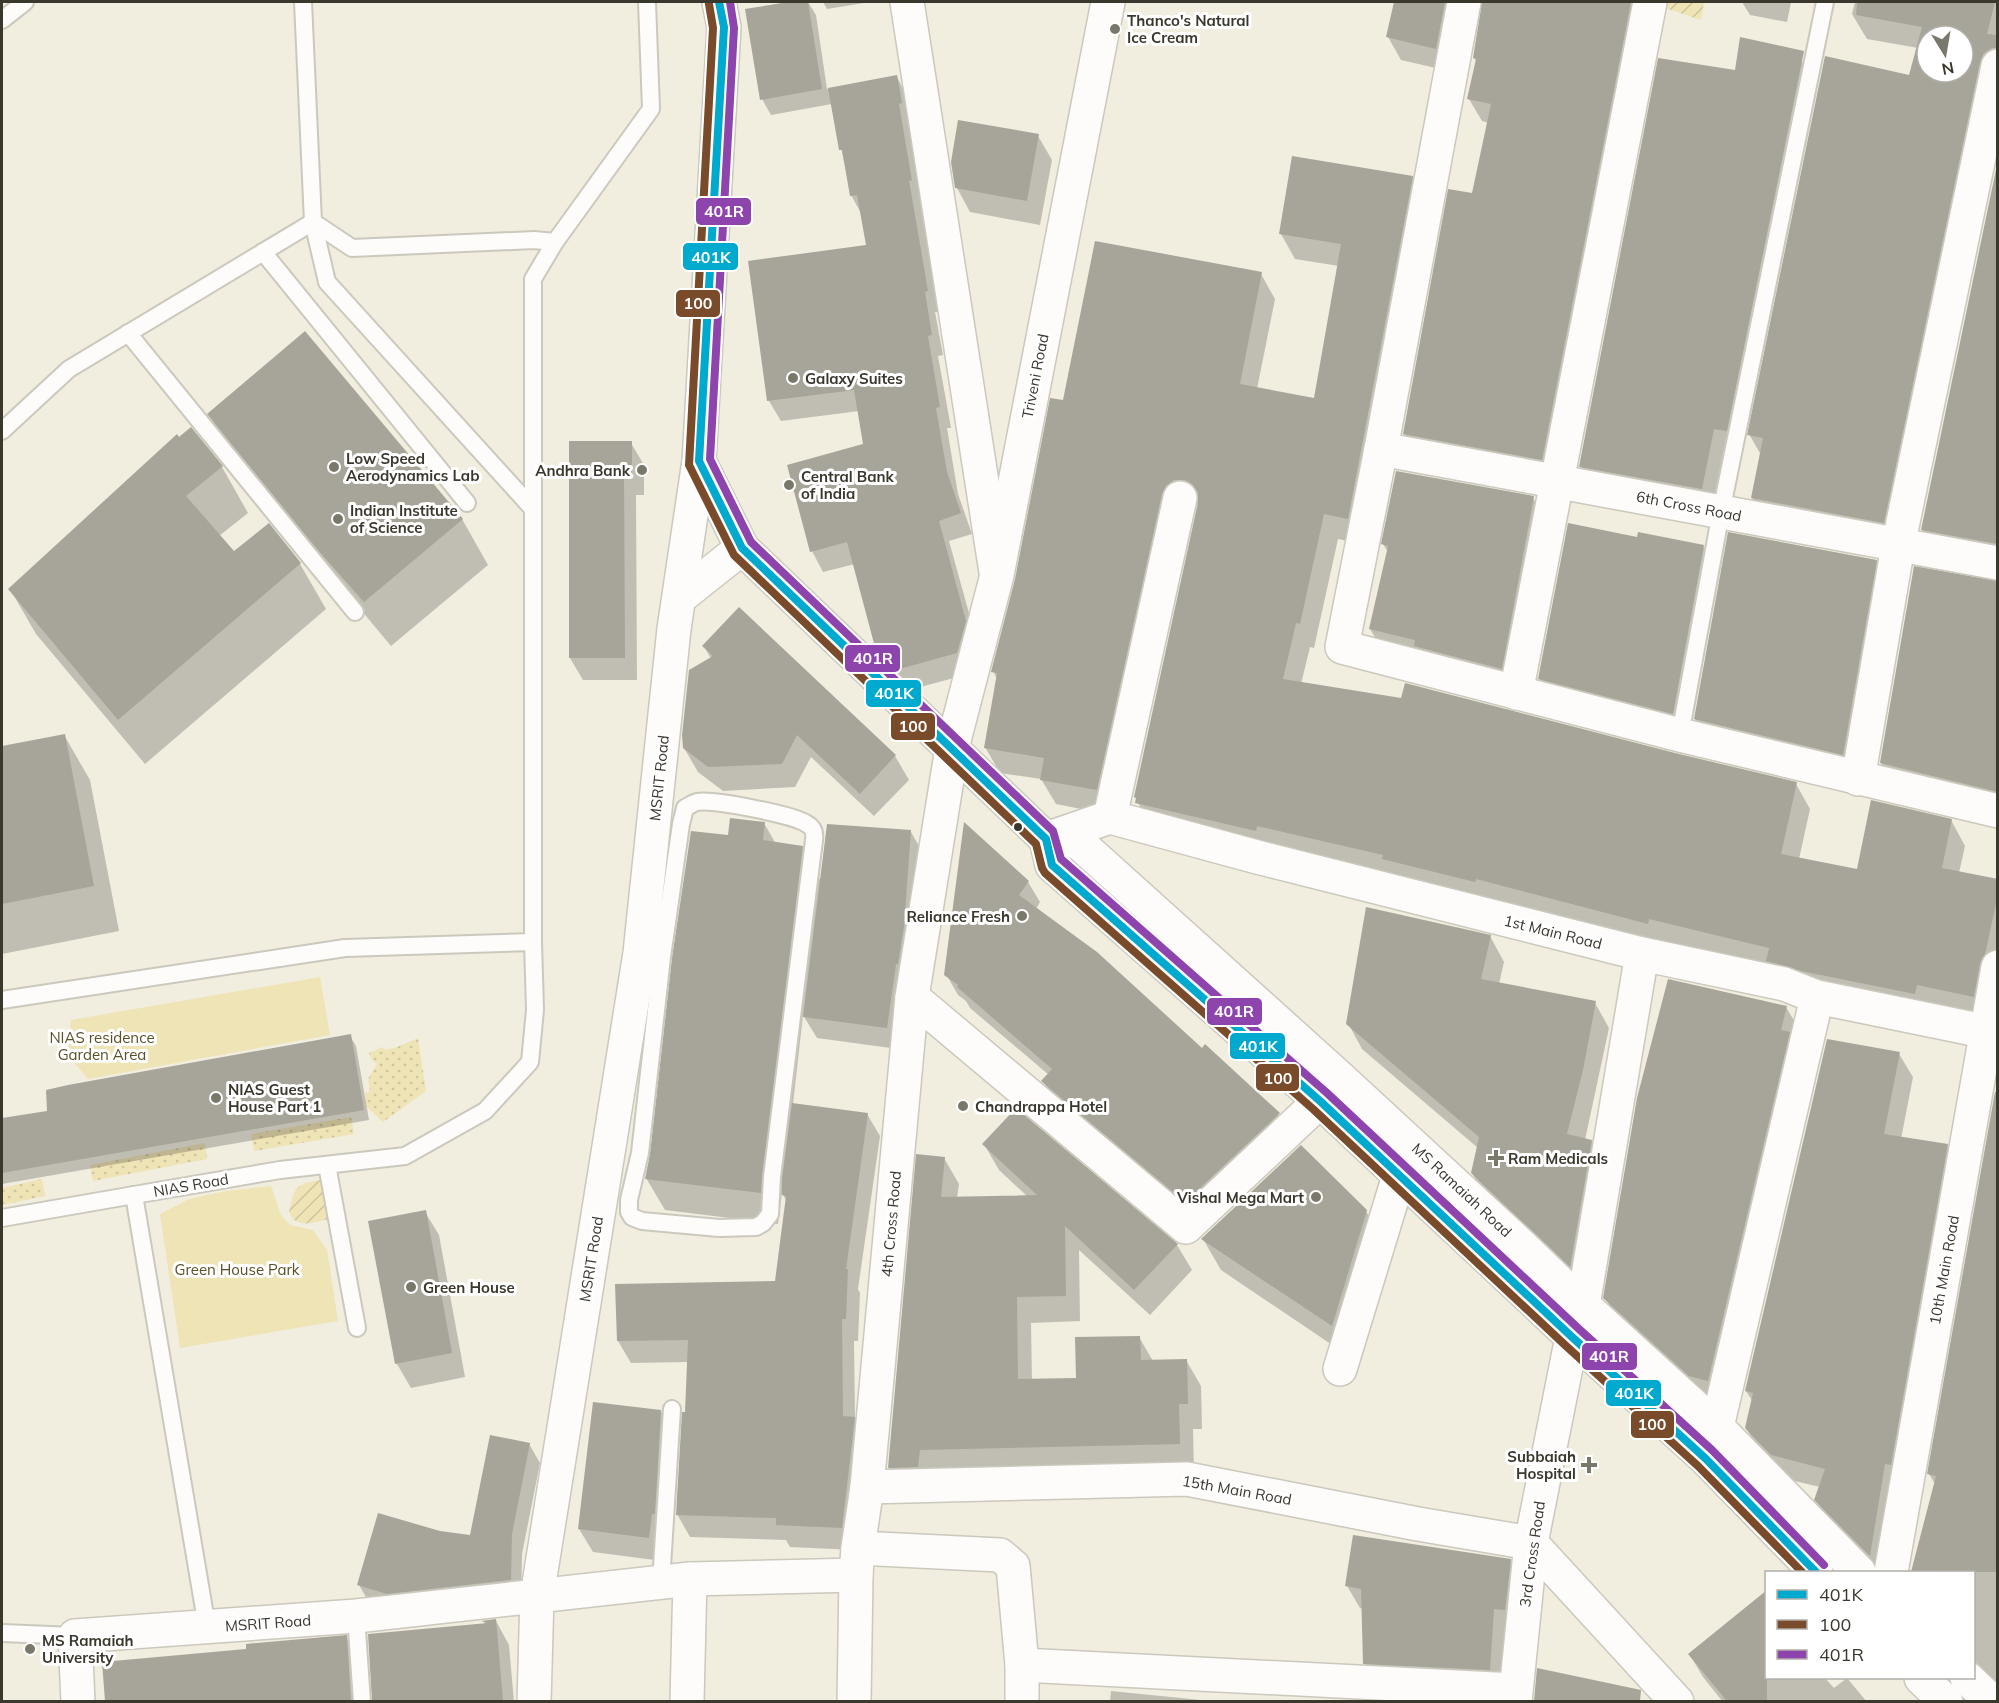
<svg xmlns="http://www.w3.org/2000/svg" width="1999" height="1703" font-family="Mulish,sans-serif">
<style>
.grass{fill:url(#grass-dots)}
.park{fill:#efe4b6}
.garden{fill:url(#garden-furrows)}
.shadow{fill:#0003;fill-rule:evenodd}
.building{fill:#a7a499;fill-rule:evenodd}
.lines{fill:none;stroke-linecap:round;stroke-linejoin:round}
.service-casing{stroke:#cbc8bd;stroke-width:20}
.minor-casing{stroke:#cbc8bd;stroke-width:36}
.tertiary-casing{stroke:#cbc8bd;stroke-width:36}
.secondary-casing{stroke:#cbc8bd;stroke-width:36}
.service{stroke:#fdfcfa;stroke-width:16}
.minor{stroke:#fdfcfa;stroke-width:33}
.tertiary{stroke:#fdfcfa;stroke-width:33}
.secondary{stroke:#fdfcfa;stroke-width:33}
.bus-1-casing{stroke:#fff;stroke-width:12}
.bus-2-casing{stroke:#fff;stroke-width:12}
.bus-3-casing{stroke:#fff;stroke-width:12}
.bus-1{stroke:#00a9ce;stroke-width:8}
.bus-2{stroke:#7a4b2a;stroke-width:8}
.bus-3{stroke:#8e44ad;stroke-width:8}
.poi-dot{fill:#7a776b;stroke:#fff;stroke-width:2}
.bus-dot{fill:#3a372d;stroke:#fff;stroke-width:2}
.labels{text-anchor:middle;dominant-baseline:central;stroke-width:6;stroke-linejoin:round;paint-order:stroke}
.poi-label{font-size:15px;font-weight:bold;fill:#3a372d;stroke:#fff;text-anchor:start}
.street-label{font-size:15px;fill:#3a372d;stroke:#fff}
.park-label{font-size:15px;fill:#595026;stroke:#fff}
.line-badge{stroke:#fff;stroke-width:2}
.badge-label{font-size:16px;text-anchor:middle;font-weight:bold;fill:#fff}
</style>
<defs>
<pattern id="grass-dots" width="8" height="8" patternUnits="userSpaceOnUse" patternTransform="scale(1.5)"><rect width="8" height="8" fill="#efe4b6"/><path d="M2 2h.1M6 6h.1" fill="none" stroke="#cec49d" stroke-width="1.8" stroke-linecap="round"/></pattern>
<pattern id="garden-furrows" width="10" height="10" patternUnits="userSpaceOnUse" patternTransform="scale(1.5)"><rect width="10" height="10" fill="#efe4b6"/><path d="M-1 1l2-2M0 10L10 0M9 11l2-2" fill="none" stroke="#cec49d"/></pattern>
</defs>
<rect width="100%" height="100%" fill="#f1eddf"/>
<!-- grass -->
<g class="grass">
<path d="M418 1038 426 1091 383 1122 366 1106 365 1093 370 1091 368 1079 377 1064 371 1059 369 1053 382 1047 385 1050 397 1047Z"/>
<path d="M351 1117 354 1134 254 1151 251 1134Z"/>
<path d="M205 1143 207 1159 93 1181 90 1165Z"/>
<path d="M42 1179 45 1196 2 1205V1188Z"/>
</g>
<!-- park -->
<g class="park">
<path d="M320 977 330 1035 88 1079 68 1055 71 1020Z"/>
<path d="M271 1186 281 1215 290 1225 313 1230 327 1250 338 1321 180 1348 160 1214 189 1199 226 1191Z"/>
</g>
<!-- garden -->
<g class="garden">
<path d="M1660 2H1704L1701 20 1659 6Z"/>
<path d="M321 1180 329 1219C315 1222 296 1230 289 1212 295 1186 296 1184 321 1180Z"/>
</g>
<!-- shadow -->
<g class="shadow">
<path d="M797 2H808L816 15 827 89 897 77 908 98 913 123 909 124 923 201 920 200 939 312H935L943 355 938 356 951 428H947L958 494 972 534 949 541 977 642 969 674 909 690 890 671 878 650 855 564 823 572 812 551 865 446 859 411 781 421 769 401 750 262 868 246 862 215 851 195 832 104 771 115 762 99 747 10Z"/>
<path d="M823 2H870L827 9Z"/>
<path d="M1396 2H1650L1555 482 1417 456 1404 434 1474 195 1489 123 1482 121 1469 99 1477 62 1474 58 1484 7H1470L1449 71 1401 60 1388 37Z"/>
<path d="M1742 2H1791L1787 22 1750 15Z"/>
<path d="M1855 2H1998V80L1898 547 1767 523 1752 498 1761 455 1749 434 1911 77 1918 48 1867 39 1852 14ZM1927 36H1963V72H1927Z"/>
<path d="M1796 51 1810 75 1715 512 1594 490 1581 466 1736 72Z"/>
<path d="M1038 136 1052 160 1040 225 970 212 957 188Z"/>
<path d="M1998 168V566L1937 554 1922 529Z"/>
<path d="M1412 177 1426 202 1362 544 1338 539 1314 648 1310 647 1301 684 1675 755 1796 784 1810 809 1799 859 1858 871 1951 820 1965 846 1959 873 1998 881V980L1988 1021 1151 827 1135 797 1199 504 1190 505 1111 815 1056 804 1041 779 1000 773 985 747 997 679 993 671 1064 402 1261 274 1275 299 1257 389 1316 400 1339 266 1295 259 1281 234Z"/>
<path d="M209 414 462 519 488 565 391 646 235 459Z"/>
<path d="M191 429 222 467 248 513 219 536 234 553 300 564 326 609 145 764 36 634 10 589Z"/>
<path d="M631 443 644 465V495H636L637 680H583L570 658Z"/>
<path d="M1533 498 1545 518 1512 688 1382 649 1370 629 1388 552 1383 544Z"/>
<path d="M1638 538 1703 547 1717 570 1686 737 1553 702 1539 678Z"/>
<path d="M1876 561 1889 584 1856 777 1708 742 1695 719Z"/>
<path d="M1998 583V813L1896 788 1881 763Z"/>
<path d="M739 609 895 756 909 780 874 816 811 757 795 787 723 791 698 772 684 748 711 659 704 646Z"/>
<path d="M64 735 90 780 119 931 2 954V747Z"/>
<path d="M764 823 776 844 802 848 821 881 911 832 923 853 898 1049 817 1038 803 1015 793 1104 867 1114 880 1136 858 1289 860 1293 858 1341H854L855 1420 867 1440 854 1550 790 1547 786 1540 690 1537 677 1514 686 1414 688 1362 631 1363 618 1341 776 1282 787 1202 782 1193 778 1224 665 1210 646 1178 730 837Z"/>
<path d="M1028 882 1040 902 1036 909 1278 1114 1290 1135 1198 1222 1055 1102 1043 1081 1049 1075 970 1008 966 1001 958 995 946 974Z"/>
<path d="M1490 936 1504 962 1499 984 1595 1003 1609 1028 1585 1140 1591 1141 1605 1167 1585 1290 1487 1198 1472 1173 1478 1148 1362 1049 1348 1023Z"/>
<path d="M1760 1000 1786 1007 1799 1029 1721 1403 1703 1398 1618 1320 1605 1298Z"/>
<path d="M350 1036 356 1046 369 1120 2 1184V1120L49 1112Z"/>
<path d="M1899 1054 1913 1077 1901 1139 1947 1146 1960 1169 1878 1572 1830 1523 1816 1499 1820 1487 1786 1479 1760 1452 1746 1428 1753 1402 1746 1391Z"/>
<path d="M1998 1107V1690L1974 1678V1572H1913L1935 1484 1929 1474Z"/>
<path d="M984 1144 1177 1245 1192 1270 1150 1315 1079 1250 1080 1321 1031 1323 1032 1380 1077 1379 1139 1337 1153 1361 1186 1360 1201 1386 1202 1429H1193L1194 1470 904 1493 889 1467 944 1158 959 1184 957 1198 1027 1196 999 1170Z"/>
<path d="M1366 1211 1384 1243 1350 1357 1221 1270 1203 1239Z"/>
<path d="M425 1212 439 1235 465 1377 411 1388 397 1364 370 1222Z"/>
<path d="M661 1411 674 1435 662 1561 593 1552 579 1529Z"/>
<path d="M529 1444 540 1463 522 1554 521 1599 370 1604 359 1585 440 1532 472 1536Z"/>
<path d="M1510 1560 1523 1583 1502 1692 1378 1686 1365 1663 1363 1609 1360 1608 1347 1586Z"/>
<path d="M496 1621 509 1645 514 1702H374L369 1635 485 1625 484 1622Z"/>
<path d="M346 1637 360 1661 363 1702H106L103 1663 248 1650Z"/>
<path d="M1690 1655 1766 1678H1825L1834 1688 1847 1678 1867 1702H1723L1703 1677Z"/>
<path d="M1539 1669 1615 1700 1614 1702H1535Z"/>
<path d="M1111 1691 1221 1702H1110Z"/>
</g>
<!-- building -->
<g class="building">
<path d="M788 2H808L822 89 760 100 745 9Z"/>
<path d="M1394 2H1445L1436 49 1386 37Z"/>
<path d="M1482 2H1631L1542 460 1403 434 1448 189 1472 193 1491 104 1467 99 1476 59 1473 58Z"/>
<path d="M1857 2H1995L1987 34 1998 35V48H1992L1984 53 1980 62 1884 523 1751 498 1763 438 1747 435 1825 56 1909 75 1922 27 1856 15ZM1927 36H1963V72H1927Z"/>
<path d="M1740 37 1804 51 1727 431 1714 429 1702 489 1579 467 1658 58 1735 70Z"/>
<path d="M897 75 902 103 899 104 912 181 909 180 928 291 925 292 932 335 928 336 940 407 936 408 947 472 961 513 939 521 966 621 957 653 896 670 876 651 847 542 810 552 787 465 863 444 854 390 767 401 748 261 866 245 857 195 850 196 842 150H839L828 88Z"/>
<path d="M958 120 1039 134 1027 201 955 188 951 162Z"/>
<path d="M1292 156 1413 176 1348 519 1324 514 1300 624 1296 623 1283 679 1401 698 1405 683 1675 753 1797 782 1781 854 1857 869 1871 800 1952 819 1942 868 1998 879V895L1985 954 1980 964 1974 997 1917 985 1915 994 1801 971 1766 961 1769 948 1649 919 1648 924 1476 879 1475 882 1382 859 1383 855 1257 826 1256 831 1135 803 1136 798 1134 797 1198 502V492L1192 484 1185 480H1174L1166 486 1162 494 1097 790 1040 780 1044 758 984 748 997 673 991 672 1015 579 1050 398 1063 400 1095 241 1262 272 1240 384 1314 398 1341 244 1279 234Z"/>
<path d="M1998 160V544L1921 530Z"/>
<path d="M305 331 463 519 364 602 317 549 207 414Z"/>
<path d="M191 427 223 466 186 496 234 551 269 523 301 563 118 720 8 589 177 434 179 437Z"/>
<path d="M569 441H632V473H624L625 658H569Z"/>
<path d="M1396 471 1534 496 1502 669 1414 646 1415 640 1369 629 1388 546 1381 544Z"/>
<path d="M1568 523 1637 537 1638 532 1704 545 1673 714 1538 679Z"/>
<path d="M1728 532 1877 560 1843 755 1694 719Z"/>
<path d="M1914 566 1998 581V792L1880 763Z"/>
<path d="M739 607 896 755 860 794 797 735 782 764 708 767 683 748 682 735 689 670 713 656 702 646Z"/>
<path d="M65 734 94 886 2 904V746Z"/>
<path d="M730 818 765 822 763 840 803 846 761 1193 645 1179 650 1154 672 958 691 831 728 835Z"/>
<path d="M964 822 1029 881 1019 895 1097 952 1202 1048 1205 1044 1280 1113 1185 1202 1041 1081 1052 1069 957 987 958 985 944 975Z"/>
<path d="M827 824 911 830 904 926 898 964H896L887 1028 803 1017Z"/>
<path d="M1366 907 1491 935 1481 979 1596 1001 1583 1070 1567 1134 1592 1140 1570 1267 1471 1173 1479 1137 1346 1024Z"/>
<path d="M1668 979 1787 1006 1781 1030 1790 1032 1708 1381 1689 1376 1603 1298 1637 1098Z"/>
<path d="M351 1034 364 1110 2 1173V1118L47 1111 46 1090 68 1085Z"/>
<path d="M1827 1039 1900 1052 1884 1134 1948 1144 1891 1465 1885 1464 1870 1556 1814 1500 1825 1469 1771 1455 1745 1428 1753 1393 1745 1391Z"/>
<path d="M1995 1092H1998V1572H1911L1936 1476 1927 1474Z"/>
<path d="M792 1103 868 1113 846 1269H848L846 1319H842L843 1416 855 1417 842 1528 776 1525V1518L676 1515 682 1412H685L688 1340 617 1341 615 1284 775 1281 786 1196 782 1195V1178Z"/>
<path d="M1016 1108 1178 1244 1134 1290 1065 1226 1066 1296 1017 1297 1018 1379 1076 1378 1075 1337 1140 1336 1141 1360 1187 1359 1188 1404H1179L1180 1444 920 1450 918 1467 888 1468 916 1154 945 1157 941 1197 1037 1195 982 1144Z"/>
<path d="M1301 1145 1367 1210 1332 1326 1201 1239Z"/>
<path d="M426 1210 452 1353 395 1364 368 1221Z"/>
<path d="M593 1402 661 1410 655 1514H652L649 1538 578 1529Z"/>
<path d="M490 1435 530 1443 512 1534 511 1580 387 1594 357 1585 378 1513 440 1531 470 1535Z"/>
<path d="M1353 1535 1511 1559 1505 1610 1494 1609 1490 1670 1363 1664 1361 1589 1345 1586Z"/>
<path d="M1767 1590V1701H1727L1688 1654Z"/>
<path d="M496 1619 503 1701H372L368 1634 488 1623 481 1621Z"/>
<path d="M347 1635 351 1701H105L102 1662 246 1649V1644Z"/>
<path d="M1537 1668 1641 1690 1640 1701H1534Z"/>
</g>
<g class="lines">
<!-- service casing -->
<g class="service-casing">
<g id="service">
<path d="M303 2 313 222 352 248 534 240 555 242"/>
<path d="M2 20 25 2"/>
<path d="M263 252 467 503"/>
<path d="M128 333 355 612"/>
<path d="M2 431 69 369 313 222 327 282 533 509"/>
<path d="M1680 735 1721 512 1825 2"/>
<path d="M640 953 662 957 681 824 685 808C689 806 693 803 697 802 713 799 795 815 807 824 814 828 815 833 814 840L772 1177 770 1214 763 1223 756 1227 719 1228 642 1221 632 1217 629 1212V1200L640 1153 662 957"/>
<path d="M2 1000 345 948 533 942"/>
<path d="M327 1165 357 1328"/>
<path d="M2 1218 134 1195"/>
<path d="M661 1582 672 1409"/>
<path d="M356 1616 362 1702"/>
<path d="M207 1627 134 1195 280 1170 405 1156 485 1111 530 1062 535 1010 533 942V279L555 242 651 109 647 2"/>
<path d="M2 1633 75 1636"/>
</g>
</g>
<!-- minor casing -->
<g class="minor-casing">
<g id="minor">
<path d="M907 2 996 572"/>
<path d="M1464 2 1381 449 1342 647 1680 735 1998 811"/>
<path d="M1381 449 1998 563"/>
<path d="M1516 693 1650 2"/>
<path d="M1858 779 1898 546 1998 66"/>
<path d="M1110 817 1257 857 1642 954 1784 984 1817 997 1998 1034"/>
<path d="M1110 817 1180 498"/>
<path d="M1046 839 1110 817"/>
<path d="M912 997 1186 1227 1320 1101"/>
<path d="M1583 1305 1642 954"/>
<path d="M1340 1369 1399 1176"/>
<path d="M1717 1427 1817 997"/>
<path d="M867 1487 1187 1479 1418 1524 1531 1543"/>
<path d="M1531 1543 1677 1702"/>
<path d="M858 1548 1000 1555 1013 1566 1022 1665V1702"/>
<path d="M1891 1572 1998 967"/>
<path d="M1022 1665 1515 1690"/>
<path d="M534 1702 537 1596 690 1579 856 1575"/>
<path d="M687 1702 690 1579"/>
<path d="M854 1702 856 1575 858 1548 867 1487 912 997 952 748"/>
<path d="M1515 1702 1531 1543 1572 1337"/>
</g>
</g>
<!-- tertiary casing -->
<g class="tertiary-casing">
<g id="tertiary">
<path d="M679 598 742 548"/>
<path d="M952 748 997 575 1108 2"/>
<path d="M78 1702 75 1636 356 1616 537 1596 640 953 674 629 699 461"/>
</g>
</g>
<!-- secondary casing -->
<g class="secondary-casing">
<g id="secondary">
<path d="M719 2 724 27 699 461 742 548 1046 839 1052 865 1320 1101 1572 1337 1705 1458 1816 1572"/>
<path d="M1046 839 1078 842 1340 1078 1522 1246 1583 1305 1717 1427 1859 1572"/>
<path d="M1921 1678 1946 1702"/>
<path d="M1967 1678 1992 1702"/>
</g>
</g>
<!-- service -->
<use href="#service" class="service"/>
<!-- minor -->
<use href="#minor" class="minor"/>
<!-- tertiary -->
<use href="#tertiary" class="tertiary"/>
<!-- secondary -->
<use href="#secondary" class="secondary"/>
<!-- bus-1 casing -->
<g class="bus-1-casing">
<path id="bus-1" d="M719 2 724 27 699 461 742 548 1046 839 1052 865 1320 1101 1572 1337 1705 1458 1816 1572"/>
</g>
<!-- bus-2 casing -->
<g class="bus-2-casing">
<path id="bus-2" d="M709 4 713 28 689 465 734 555 1036 844 1042 868 1045 873 1313 1109 1565 1345 1698 1466 1802 1572"/>
</g>
<!-- bus-3 casing -->
<g class="bus-3-casing">
<path id="bus-3" d="M730 2 734 28 710 459 751 542 1053 831 1061 859 1327 1093 1579 1329 1712 1450 1824 1565"/>
</g>
<!-- bus-1 -->
<use href="#bus-1" class="bus-1"/>
<!-- bus-2 -->
<use href="#bus-2" class="bus-2"/>
<!-- bus-3 -->
<use href="#bus-3" class="bus-3"/>
</g>
<!-- markers -->
<g class="poi-dot">
<circle cx="1115" cy="29" r="6"/>
<circle cx="793" cy="378" r="6"/>
<circle cx="334" cy="467" r="6"/>
<circle cx="642" cy="470" r="6"/>
<circle cx="789" cy="485" r="6"/>
<circle cx="338" cy="519" r="6"/>
<circle cx="1022" cy="916" r="6"/>
<circle cx="216" cy="1098" r="6"/>
<circle cx="963" cy="1106" r="6"/>
<path d="M1493 1149h6v6h6v6h-6v6h-6v-6h-6v-6h6z"/>
<circle cx="1316" cy="1197" r="6"/>
<circle cx="411" cy="1287" r="6"/>
<path d="M1586 1456h6v6h6v6h-6v6h-6v-6h-6v-6h6z"/>
<circle cx="30" cy="1649" r="6"/>
</g>
<circle class="bus-dot" cx="1018" cy="827" r="5"/>
<g class="labels">
<!-- poi labels -->
<g class="poi-label">
<text x="1127" y="20">Thanco's Natural<tspan x="1127" dy="17">Ice Cream</tspan></text>
<text x="805" y="378">Galaxy Suites</text>
<text x="346" y="458">Low Speed<tspan x="346" dy="17">Aerodynamics Lab</tspan></text>
<text x="630" y="470" text-anchor="end">Andhra Bank</text>
<text x="801" y="476">Central Bank<tspan x="801" dy="17">of India</tspan></text>
<text x="350" y="510">Indian Institute<tspan x="350" dy="17">of Science</tspan></text>
<text x="1010" y="916" text-anchor="end">Reliance Fresh</text>
<text x="228" y="1089">NIAS Guest<tspan x="228" dy="17">House Part 1</tspan></text>
<text x="975" y="1106">Chandrappa Hotel</text>
<text x="1508" y="1158">Ram Medicals</text>
<text x="1304" y="1197" text-anchor="end">Vishal Mega Mart</text>
<text x="423" y="1287">Green House</text>
<text x="1576" y="1456" text-anchor="end">Subbaiah<tspan x="1576" dy="17">Hospital</tspan></text>
<text x="42" y="1640">MS Ramaiah<tspan x="42" dy="17">University</tspan></text>
</g>
<!-- street labels -->
<g class="street-label">
<text transform="translate(1035 376) rotate(-79)">Triveni Road</text>
<text transform="translate(1689 506) rotate(11)">6th Cross Road</text>
<text transform="translate(659 778) rotate(-84)">MSRIT Road</text>
<text transform="translate(1553 932) rotate(14)">1st Main Road</text>
<text transform="translate(191 1185) rotate(-10)">NIAS Road</text>
<text transform="translate(1462 1190) rotate(43)">MS Ramaiah Road</text>
<text transform="translate(891 1224) rotate(-85)">4th Cross Road</text>
<text transform="translate(591 1259) rotate(-81)">MSRIT Road</text>
<text transform="translate(1944 1270) rotate(-80)">10th Main Road</text>
<text transform="translate(1237 1490) rotate(10)">15th Main Road</text>
<text transform="translate(1532 1554) rotate(-82)">3rd Cross Road</text>
<text transform="translate(268 1623) rotate(-4)">MSRIT Road</text>
</g>
<!-- park labels -->
<g class="park-label">
<text x="102" y="1037">NIAS residence<tspan x="102" dy="17">Garden Area</tspan></text>
<text x="237" y="1269">Green House Park</text>
</g>
</g>
<g class="line-badge">
<rect x="695" y="197" width="57" height="29" rx="6" fill="#8e44ad"/>
<rect x="682" y="242" width="57" height="29" rx="6" fill="#00a9ce"/>
<rect x="675" y="289" width="46" height="29" rx="6" fill="#7a4b2a"/>
<rect x="844" y="644" width="57" height="29" rx="6" fill="#8e44ad"/>
<rect x="865" y="679" width="57" height="29" rx="6" fill="#00a9ce"/>
<rect x="890" y="712" width="46" height="29" rx="6" fill="#7a4b2a"/>
<rect x="1206" y="997" width="57" height="29" rx="6" fill="#8e44ad"/>
<rect x="1229" y="1032" width="57" height="28" rx="6" fill="#00a9ce"/>
<rect x="1255" y="1063" width="45" height="29" rx="6" fill="#7a4b2a"/>
<rect x="1581" y="1342" width="57" height="29" rx="6" fill="#8e44ad"/>
<rect x="1605" y="1379" width="57" height="28" rx="6" fill="#00a9ce"/>
<rect x="1630" y="1410" width="45" height="29" rx="6" fill="#7a4b2a"/>
</g>
<g class="badge-label">
<text x="724" y="217">401R</text>
<text x="711" y="263">401K</text>
<text x="698" y="309">100</text>
<text x="873" y="664">401R</text>
<text x="894" y="699">401K</text>
<text x="913" y="732">100</text>
<text x="1234" y="1017">401R</text>
<text x="1258" y="1052">401K</text>
<text x="1278" y="1084">100</text>
<text x="1609" y="1362">401R</text>
<text x="1634" y="1399">401K</text>
<text x="1652" y="1430">100</text>
</g>
<!-- border -->
<rect width="1999" height="1703" fill="none" stroke="#3a372d" stroke-width="6"/>
<!-- legend -->
<rect x="1765" y="1571" width="210" height="108" fill="#ffffff" stroke="#b0afab" stroke-width="1.5"/>
<rect x="1777" y="1590" width="30" height="9" fill="#00a9ce" stroke="#b0afab" stroke-width="1.5"/>
<text x="1819" y="1601" font-size="18" fill="#3a372d">401K</text>
<rect x="1777" y="1620" width="30" height="9" fill="#7a4b2a" stroke="#b0afab" stroke-width="1.5"/>
<text x="1819" y="1631" font-size="18" fill="#3a372d">100</text>
<rect x="1777" y="1650" width="30" height="9" fill="#8e44ad" stroke="#b0afab" stroke-width="1.5"/>
<text x="1819" y="1661" font-size="18" fill="#3a372d">401R</text>
<!-- north arrow -->
<g transform="translate(1945 54) rotate(169)"><circle r="28" fill="#ffffff" stroke="#b0afab" stroke-width="1.5"/>
<path d="M0-4.5L10 22L0 15L-10 22Z" fill="#7a776b"/>
<text y="-9" font-size="16" font-weight="bold" text-anchor="middle" fill="#3a372d">N</text>
</g>
</svg>
